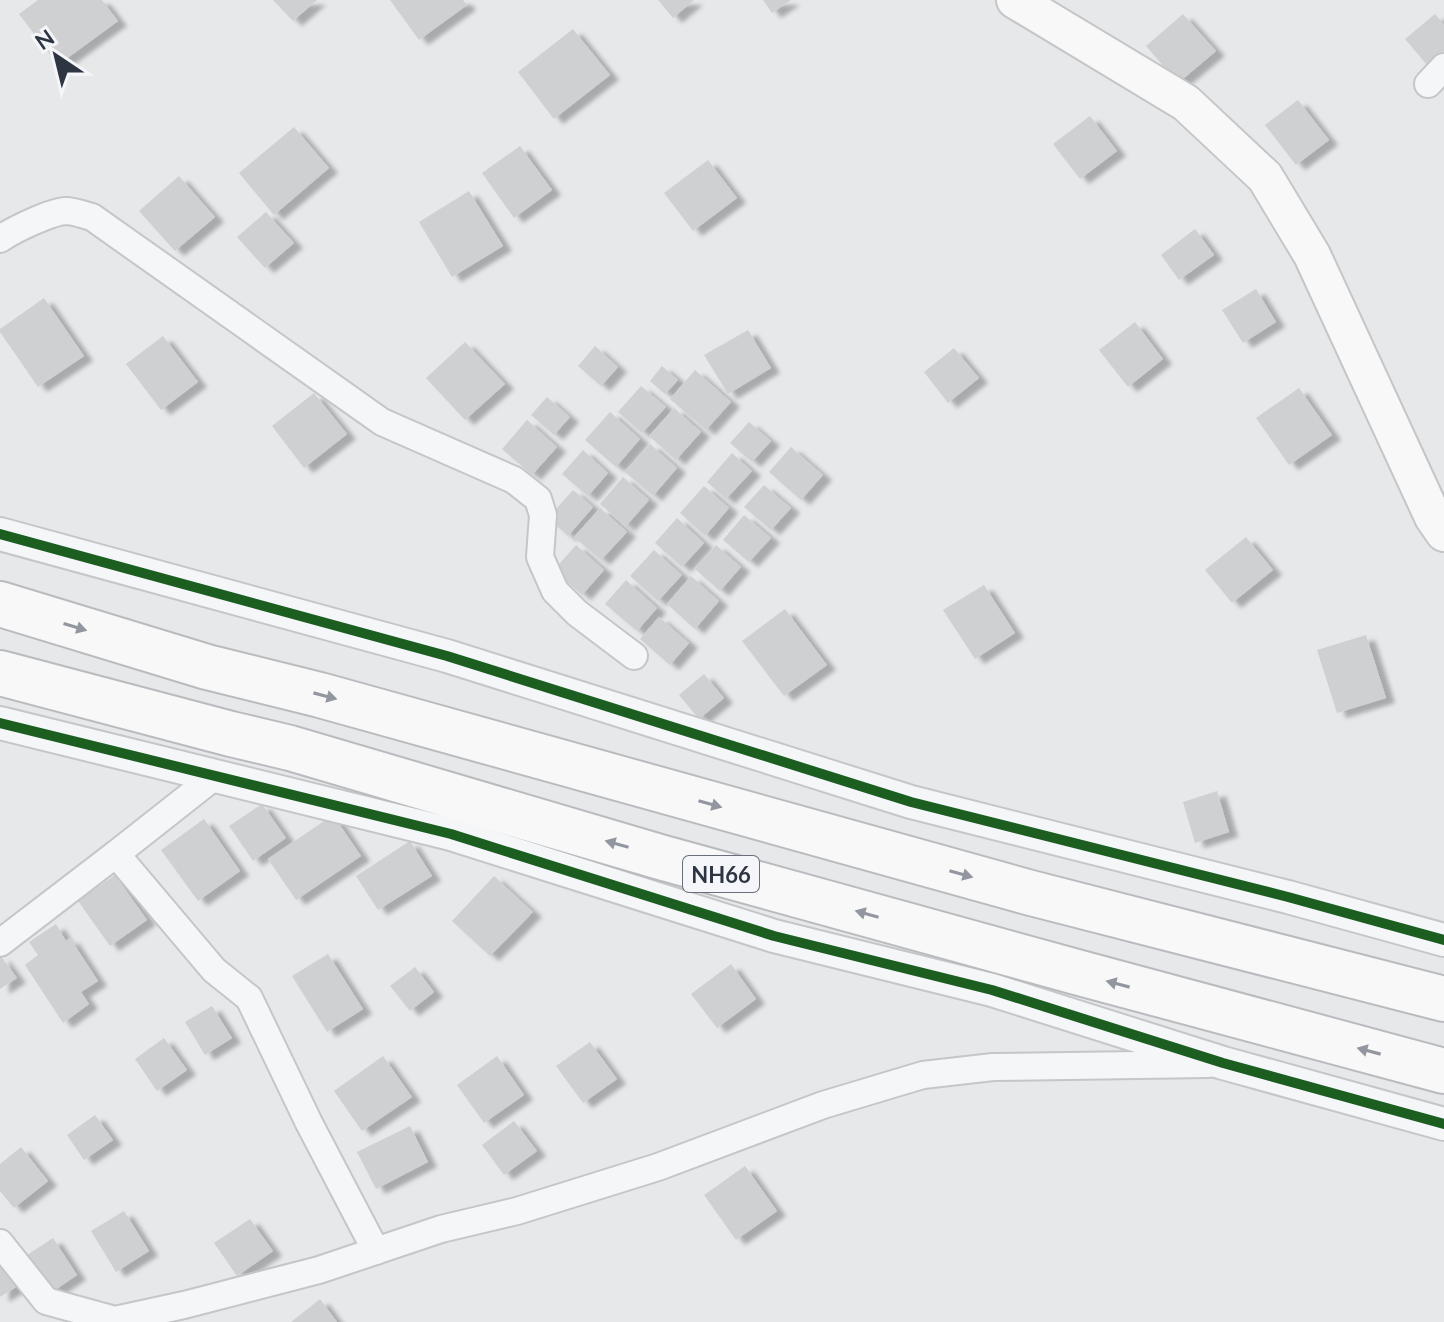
<svg xmlns="http://www.w3.org/2000/svg" width="1444" height="1322" font-family="Lato,sans-serif">
<style>
.building{fill:#ced0d2;filter:url(#shadow)}
.lines{fill:none;stroke-linecap:round;stroke-linejoin:round}
.minor-casing{stroke:#c4c6c8;stroke-width:30}
.tertiary-casing{stroke:#c4c6c8;stroke-width:36}
.secondary-casing{stroke:#c4c6c8;stroke-width:40}
.trunk-casing{stroke:#b9bbbe;stroke-width:48}
.minor{stroke:#f5f6f7;stroke-width:26}
.tertiary{stroke:#f5f6f7;stroke-width:32}
.secondary{stroke:#f8f8f8;stroke-width:36}
.trunk{stroke:#f8f8f8;stroke-width:44}
.cycleway-casing{stroke:#f4f6f9;stroke-width:15}
.cycleway{stroke:#1b5e20;stroke-width:10}
.oneway{fill:#92969e}
.labels{text-anchor:middle;dominant-baseline:central;stroke-width:6;stroke-linejoin:round;paint-order:stroke}
.shield{fill:#f4f6f9;stroke:#696f7a;stroke-width:2}
.shield-label{font-size:22px;font-weight:bold;fill:#2d3543}
</style>
<defs>
<filter id="shadow"><feDropShadow dx="9" dy="5" stdDeviation="2" flood-color="#0004"/></filter>
</defs>
<rect width="100%" height="100%" fill="#e6e8ea"/>
<!-- building -->
<g class="building">
<path d="M38 0H102L118 21 58 65 19 14Z"/>
<path d="M273 0H317L293 21Z"/>
<path d="M390 0H463L467 5 419 40Z"/>
<path d="M658 0H694L673 18Z"/>
<path d="M763 0H791L772 13Z"/>
<path d="M1183 14 1216 51 1178 83 1146 46Z"/>
<path d="M1435 14 1444 25V53L1428 66 1405 39Z"/>
<path d="M573 29 610 75 554 119 518 72Z"/>
<path d="M1298 100 1329 140 1296 165 1265 125Z"/>
<path d="M1090 116 1117 151 1080 179 1053 144Z"/>
<path d="M294 127 329 168 274 215 239 173Z"/>
<path d="M520 146 552 190 514 218 482 173Z"/>
<path d="M708 160 737 198 693 231 664 193Z"/>
<path d="M179 176 215 217 175 251 139 211Z"/>
<path d="M469 191 503 246 452 277 419 222Z"/>
<path d="M266 212 294 243 265 268 237 237Z"/>
<path d="M1195 229 1214 255 1179 280 1161 255Z"/>
<path d="M1256 289 1276 322 1243 343 1222 310Z"/>
<path d="M44 298 84 356 38 387 0 332V329Z"/>
<path d="M1135 322 1163 359 1128 387 1099 350Z"/>
<path d="M748 330 771 368 728 394 704 355Z"/>
<path d="M163 336 198 382 161 410 126 364Z"/>
<path d="M465 342 505 384 465 420 426 378Z"/>
<path d="M595 346 618 367 601 386 578 366Z"/>
<path d="M954 348 979 378 948 403 924 372Z"/>
<path d="M662 366 678 380 665 394 650 381Z"/>
<path d="M695 370 731 402 706 430 670 399Z"/>
<path d="M641 386 666 407 642 433 618 412Z"/>
<path d="M1299 388 1332 435 1289 465 1256 418Z"/>
<path d="M314 393 347 434 304 468 272 426Z"/>
<path d="M547 397 570 417 554 435 531 415Z"/>
<path d="M674 408 701 432 676 460 649 436Z"/>
<path d="M610 412 640 439 616 467 585 440Z"/>
<path d="M527 420 557 447 532 475 502 449Z"/>
<path d="M749 422 771 441 752 462 730 443Z"/>
<path d="M650 444 677 468 653 496 625 472Z"/>
<path d="M791 447 823 475 801 500 769 472Z"/>
<path d="M583 450 608 473 588 496 562 474Z"/>
<path d="M732 453 752 471 726 499 707 482Z"/>
<path d="M623 477 649 500 626 526 600 504Z"/>
<path d="M764 485 791 508 771 530 744 507Z"/>
<path d="M704 486 729 508 705 536 680 513Z"/>
<path d="M573 490 593 507 568 536 548 518Z"/>
<path d="M600 508 627 532 601 560 574 537Z"/>
<path d="M744 515 771 538 749 562 723 540Z"/>
<path d="M677 518 704 543 682 567 655 543Z"/>
<path d="M1246 537 1273 570 1232 603 1205 570Z"/>
<path d="M576 545 604 570 582 595 554 570Z"/>
<path d="M716 545 741 567 720 591 695 569Z"/>
<path d="M654 550 682 575 658 601 630 576Z"/>
<path d="M691 576 719 601 695 629 667 604Z"/>
<path d="M626 580 657 608 637 631 605 604Z"/>
<path d="M984 585 1015 633 975 659 943 610Z"/>
<path d="M785 609 827 665 784 696 742 641Z"/>
<path d="M659 617 689 643 670 665 640 639Z"/>
<path d="M1366 635 1386 698 1337 713 1317 650Z"/>
<path d="M704 674 724 698 699 719 679 695Z"/>
<path d="M1217 791 1229 832 1195 843 1183 802Z"/>
<path d="M262 804 286 838 253 861 229 826Z"/>
<path d="M333 815 361 856 296 900 268 859Z"/>
<path d="M204 819 240 871 198 901 161 850Z"/>
<path d="M410 841 432 876 378 910 356 876Z"/>
<path d="M115 875 147 920 110 946 78 901Z"/>
<path d="M494 876 533 912 490 956 452 921Z"/>
<path d="M56 924 66 941 70 938 98 981 81 992 89 1004 63 1023 25 965 38 955 29 942Z"/>
<path d="M328 954 363 1009 327 1032 292 976Z"/>
<path d="M0 955 17 978 0 989Z"/>
<path d="M731 964 756 999 717 1028 691 994Z"/>
<path d="M415 967 434 992 410 1011 390 986Z"/>
<path d="M212 1006 232 1038 205 1055 185 1022Z"/>
<path d="M164 1038 187 1070 157 1091 135 1059Z"/>
<path d="M590 1042 617 1079 583 1103 556 1066Z"/>
<path d="M383 1056 412 1097 362 1131 334 1091Z"/>
<path d="M497 1056 524 1095 484 1123 457 1085Z"/>
<path d="M95 1115 113 1140 84 1160 67 1135Z"/>
<path d="M514 1121 537 1151 504 1175 482 1145Z"/>
<path d="M410 1126 428 1162 376 1189 357 1152Z"/>
<path d="M21 1147 48 1181 14 1208 0 1191V1164Z"/>
<path d="M745 1166 777 1211 736 1240 704 1195Z"/>
<path d="M124 1211 149 1251 116 1272 91 1231Z"/>
<path d="M250 1219 273 1251 237 1276 214 1243Z"/>
<path d="M53 1238 77 1275 52 1292 27 1255Z"/>
<path d="M0 1262 16 1287 0 1297Z"/>
<path d="M320 1299 337 1322H291Z"/>
</g>
<g class="lines">
<!-- minor casing -->
<g class="minor-casing">
<g id="minor">
<path d="M1428 84 1444 67"/>
<path d="M0 239C13 230 50 212 66 211 74 211 84 215 92 217L382 422 514 480 538 499 543 515 540 557 555 591 577 613 634 656"/>
<path d="M116 854 215 776"/>
<path d="M0 943 116 854 214 970 249 998 309 1123 376 1251"/>
<path d="M0 1243 46 1301 115 1320 184 1305 319 1270 441 1229 517 1211 658 1167 823 1105 923 1075 993 1067 1208 1064"/>
</g>
</g>
<!-- tertiary casing -->
<g class="tertiary-casing">
<g id="tertiary">
<path d="M0 534 447 656 911 802 1288 897 1444 940"/>
<path d="M0 723 451 834 774 936 992 990 1223 1063 1444 1124"/>
</g>
</g>
<!-- secondary casing -->
<g class="secondary-casing">
<path id="secondary" d="M1015 0 1186 103 1265 177 1312 255 1433 517 1444 533"/>
</g>
<!-- trunk casing -->
<g class="trunk-casing">
<g id="trunk">
<path d="M0 604 207 667 320 695 1031 893 1444 999"/>
<path d="M0 673 231 734 290 748 660 857 1080 973 1444 1071"/>
</g>
</g>
<!-- minor -->
<use href="#minor" class="minor"/>
<!-- tertiary -->
<use href="#tertiary" class="tertiary"/>
<!-- secondary -->
<use href="#secondary" class="secondary"/>
<!-- trunk -->
<use href="#trunk" class="trunk"/>
<!-- cycleway casing -->
<g class="cycleway-casing">
<g id="cycleway">
<path d="M0 534 447 656 911 802 1288 897 1444 940"/>
<path d="M0 723 451 834 774 936 992 990 1223 1063 1444 1124"/>
</g>
</g>
<!-- cycleway -->
<use href="#cycleway" class="cycleway"/>
</g>
<!-- one-way arrows -->
<defs><path id="oneway-solid" d="M-6-.8H1V-3.2L6.5 0L1 3.2V.8H-6Z" transform="scale(2)"/></defs>
<g class="oneway">
<use href="#oneway-solid" transform="translate(75 627) rotate(17)"/>
<use href="#oneway-solid" transform="translate(325 696) rotate(15)"/>
<use href="#oneway-solid" transform="translate(710 804) rotate(16)"/>
<use href="#oneway-solid" transform="translate(617 844) rotate(-164)"/>
<use href="#oneway-solid" transform="translate(961 874) rotate(16)"/>
<use href="#oneway-solid" transform="translate(867 914) rotate(-164)"/>
<use href="#oneway-solid" transform="translate(1118 984) rotate(-165)"/>
<use href="#oneway-solid" transform="translate(1369 1051) rotate(-165)"/>
</g>
<g class="labels">
<!-- shield labels -->
<rect class="shield" x="683" y="856" width="76" height="36" rx="6"/>
<g class="shield-label">
<text x="721" y="874">NH66</text>
</g>
</g>
<!-- north arrow -->
<g transform="translate(56 56) rotate(325)" stroke="#f4f6f9" stroke-width="6" paint-order="stroke">
<path d="M0-6L14 30L0 20L-14 30Z" fill="#2d3543"/>
<text y="-12" font-size="22" font-weight="bold" text-anchor="middle" fill="#2d3543">N</text>
</g>
</svg>
